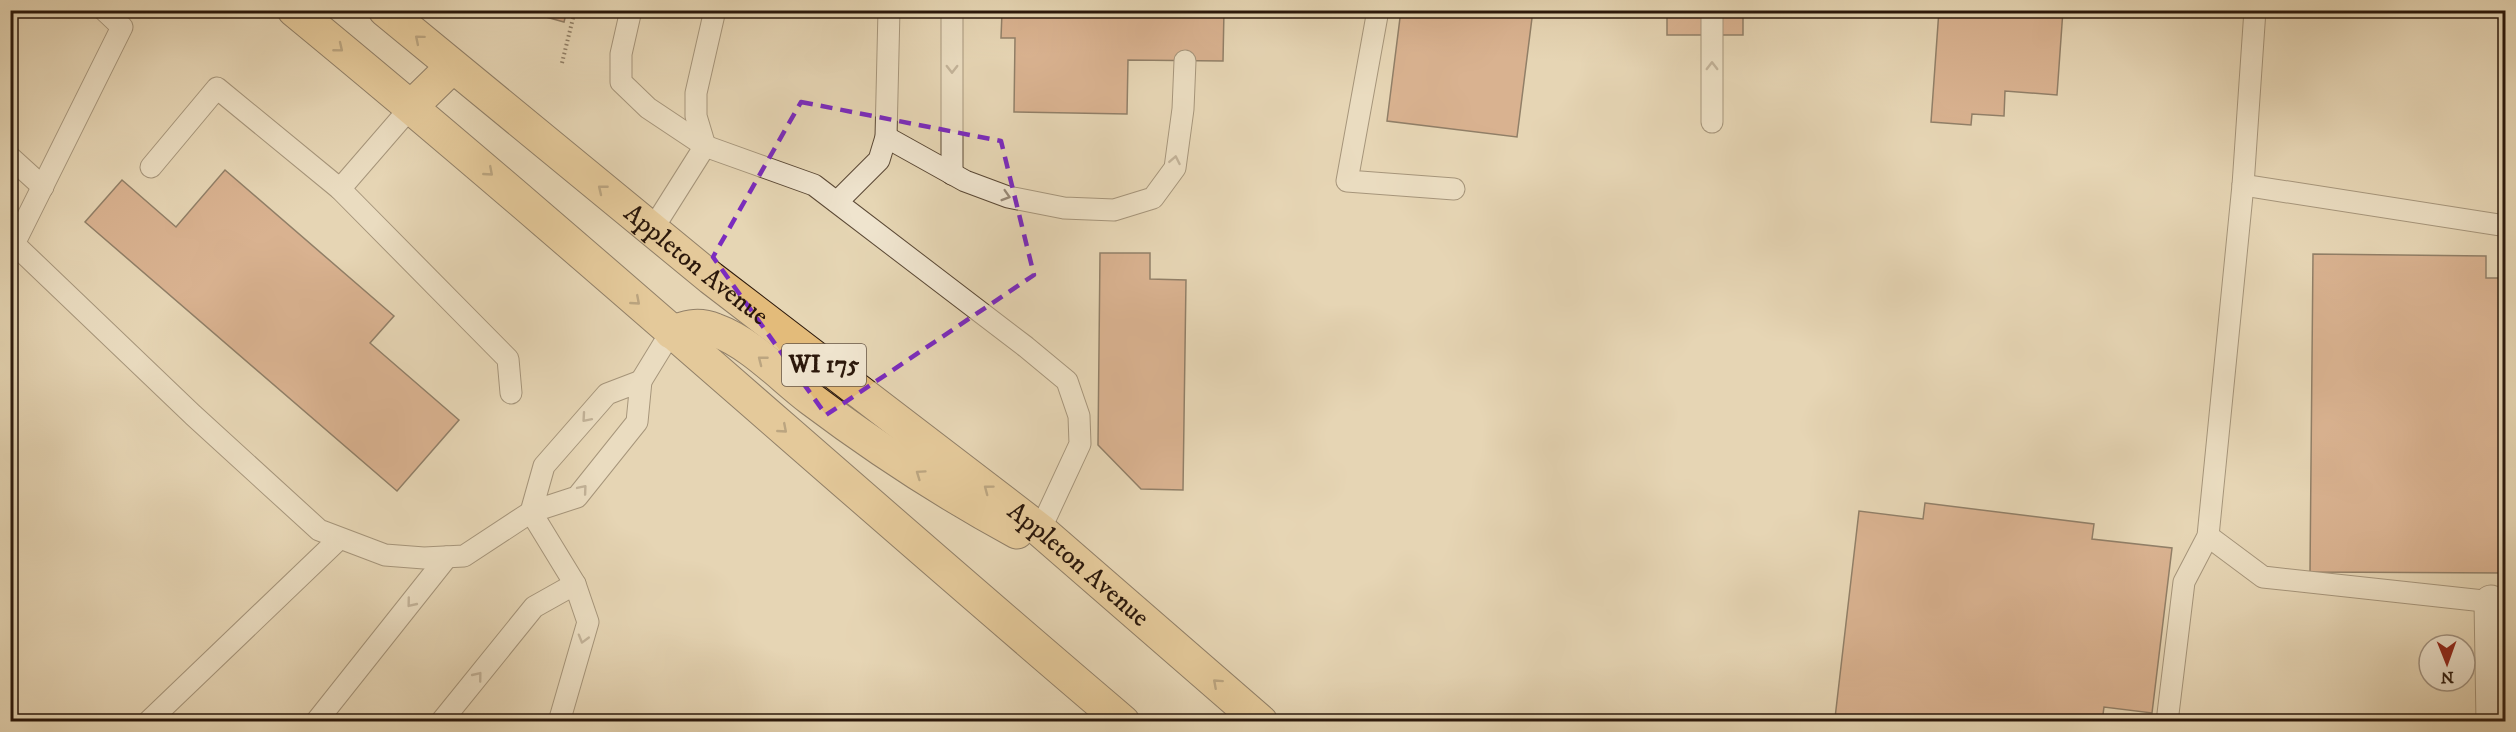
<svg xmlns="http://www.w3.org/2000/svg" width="2516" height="732" font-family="'IM FELL DW Pica',serif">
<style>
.building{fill:#cb8765;stroke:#2b180b;stroke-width:1.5}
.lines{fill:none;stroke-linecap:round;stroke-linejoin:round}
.lane-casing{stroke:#5a4835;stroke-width:23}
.street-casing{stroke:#5a4835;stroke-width:35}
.primary-casing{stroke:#2b180b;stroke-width:35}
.path{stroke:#2b180b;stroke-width:4;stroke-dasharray:1.5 3;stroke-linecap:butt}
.lane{stroke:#efe4ce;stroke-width:21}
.street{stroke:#efe4ce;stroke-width:33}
.primary{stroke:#e3bb7a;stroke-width:33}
.oneway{stroke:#876a42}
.oneway2{stroke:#978876}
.marked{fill:none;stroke:#7b2cbf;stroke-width:4.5;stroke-dasharray:12 8;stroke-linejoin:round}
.labels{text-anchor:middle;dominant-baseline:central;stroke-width:5;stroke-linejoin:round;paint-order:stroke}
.shield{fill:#efe4ce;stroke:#665546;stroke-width:1.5}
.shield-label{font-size:24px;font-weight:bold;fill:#2b180b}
.street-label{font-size:26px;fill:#2b180b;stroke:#efe4ce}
</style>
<rect width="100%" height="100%" fill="#e6d6b4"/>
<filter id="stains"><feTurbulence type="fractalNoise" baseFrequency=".00333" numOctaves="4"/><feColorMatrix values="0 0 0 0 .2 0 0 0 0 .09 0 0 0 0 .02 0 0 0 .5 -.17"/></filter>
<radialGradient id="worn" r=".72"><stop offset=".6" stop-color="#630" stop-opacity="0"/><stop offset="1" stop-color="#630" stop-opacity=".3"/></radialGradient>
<!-- building -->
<g class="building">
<path d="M521 10H567L564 22Z"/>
<path d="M1014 10H1224L1223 61 1128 60 1127 114 1014 112 1015 38H1001L1002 12Z"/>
<path d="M1401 10H1533L1517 137 1387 121Z"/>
<rect x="1667" y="10" width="76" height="25"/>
<path d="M1939 10H2063L2057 95 2005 91 2004 116 1972 114 1971 125 1931 122Z"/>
<path d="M225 170 394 316 370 343 459 420 397 491 85 222 122 180 176 227Z"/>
<path d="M1100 253H1150V279L1186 280 1183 490 1141 489 1098 445Z"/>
<path d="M2313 254 2486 256V278H2506V573L2310 572Z"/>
<path d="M1925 503 2094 524 2092 539 2172 548 2152 713 2104 707 2102 722H1866L1835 718 1859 511 1923 519Z"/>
</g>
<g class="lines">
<!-- lane casing -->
<g class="lane-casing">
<g id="lane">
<path d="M631 10 621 54V82L648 108 705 146 814 185 1026 347 1067 381 1079 416 1080 444 1040 530"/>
<path d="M1378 10 1347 181 1454 189"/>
<path d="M1712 122V10"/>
<path d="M886 137 965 181 1008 197 1064 208 1114 210 1153 198 1175 168 1183 109 1185 61"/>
<path d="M10 157 43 187"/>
<path d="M151 167 217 88 340 189 411 107"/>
<path d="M952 174V10"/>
<path d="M2243 185 2506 226"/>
<path d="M340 189 508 359 511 393"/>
<path d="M837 202 879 160 886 137 889 10"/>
<path d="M652 230 705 146 696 116V93L715 10"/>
<path d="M10 240 193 415 319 530 385 555 424 558 464 556 531 512 577 497 637 422 641 381 607 394 544 466 531 512 575 584 588 622 559 722"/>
<path d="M14 244 122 27 104 10"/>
<path d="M641 381 671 332"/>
<path d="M2208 536 2263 577 2502 603"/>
<path d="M148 722 339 539"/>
<path d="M316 722 447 557"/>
<path d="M441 722 534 607 575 584"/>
<path d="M2167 722 2184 582 2208 536 2243 185 2255 10"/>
</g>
</g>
<!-- street casing -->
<g class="street-casing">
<path id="street" d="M2491 602 2493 722"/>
</g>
<!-- primary casing -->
<g class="primary-casing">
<g id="primary">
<path d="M294 10C575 241 845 486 1123 722"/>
<path id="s1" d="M385 10 711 278 1040 530 1261 722"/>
<path d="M411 107 452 67"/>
<path d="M671 332C688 327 698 323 715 330 751 343 781 376 811 399 876 448 945 493 1017 532"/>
</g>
</g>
<!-- path -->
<path class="path" d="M562 63 575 10"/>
<!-- lane -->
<use href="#lane" class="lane"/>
<!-- street -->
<use href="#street" class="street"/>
<!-- primary -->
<use href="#primary" class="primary"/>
</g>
<!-- one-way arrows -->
<defs><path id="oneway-chevron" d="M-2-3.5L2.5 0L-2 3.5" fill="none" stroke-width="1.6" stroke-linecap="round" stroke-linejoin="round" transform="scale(1.5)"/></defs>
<g class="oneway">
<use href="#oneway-chevron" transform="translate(419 39) rotate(-140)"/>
<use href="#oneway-chevron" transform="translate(339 48) rotate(39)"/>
<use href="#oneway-chevron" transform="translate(489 172) rotate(41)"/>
<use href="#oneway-chevron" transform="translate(602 189) rotate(-141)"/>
<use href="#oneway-chevron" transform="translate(636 301) rotate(41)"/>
<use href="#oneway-chevron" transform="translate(762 360) rotate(-142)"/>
<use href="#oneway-chevron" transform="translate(783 429) rotate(41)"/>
<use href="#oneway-chevron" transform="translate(920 474) rotate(-145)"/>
<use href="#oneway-chevron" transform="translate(988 489) rotate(-143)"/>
<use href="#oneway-chevron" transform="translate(1217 683) rotate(-138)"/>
</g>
<g class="oneway2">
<use href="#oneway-chevron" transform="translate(1712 66) rotate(-90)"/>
<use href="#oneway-chevron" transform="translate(952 69) rotate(90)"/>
<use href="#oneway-chevron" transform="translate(1175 160) rotate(-79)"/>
<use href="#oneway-chevron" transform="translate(1006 196) rotate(17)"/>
<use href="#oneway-chevron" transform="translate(586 418) rotate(131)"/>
<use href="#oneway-chevron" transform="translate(583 489) rotate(-50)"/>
<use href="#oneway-chevron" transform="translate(411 603) rotate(129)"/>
<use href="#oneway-chevron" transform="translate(583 639) rotate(106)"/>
<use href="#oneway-chevron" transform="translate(478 676) rotate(-51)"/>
</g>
<!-- marked area -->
<path d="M0 0H2516V732H0ZM801 102 1001 141 1034 275 826 415 713 257Z" fill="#e6d6b4" fill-opacity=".55" fill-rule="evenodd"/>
<path class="marked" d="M801 102 1001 141 1034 275 826 415 713 257Z"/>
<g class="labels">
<!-- shield labels -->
<rect class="shield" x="782" y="344" width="84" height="42" rx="4.5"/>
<g class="shield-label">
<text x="824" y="365">WI 175</text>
</g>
<!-- street labels -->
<g class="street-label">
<text stroke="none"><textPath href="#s1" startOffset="402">Appleton Avenue</textPath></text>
<text stroke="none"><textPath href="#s1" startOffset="888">Appleton Avenue</textPath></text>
</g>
</g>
<!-- margin -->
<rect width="2516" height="732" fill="none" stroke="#e6d6b4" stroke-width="36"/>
<rect x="12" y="12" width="2492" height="708" fill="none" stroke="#2b180b" stroke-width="3"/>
<rect x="18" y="18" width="2480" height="696" fill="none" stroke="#2b180b" stroke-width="1.5"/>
<!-- north arrow -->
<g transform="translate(2447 663) rotate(179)"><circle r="28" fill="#efe4ce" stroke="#a19280" stroke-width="1.5"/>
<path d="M0-4.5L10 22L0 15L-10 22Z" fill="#8f2418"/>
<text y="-9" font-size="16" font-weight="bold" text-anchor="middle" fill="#2b180b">N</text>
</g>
<rect width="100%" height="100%" filter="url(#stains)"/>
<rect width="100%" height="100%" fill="url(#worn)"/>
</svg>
